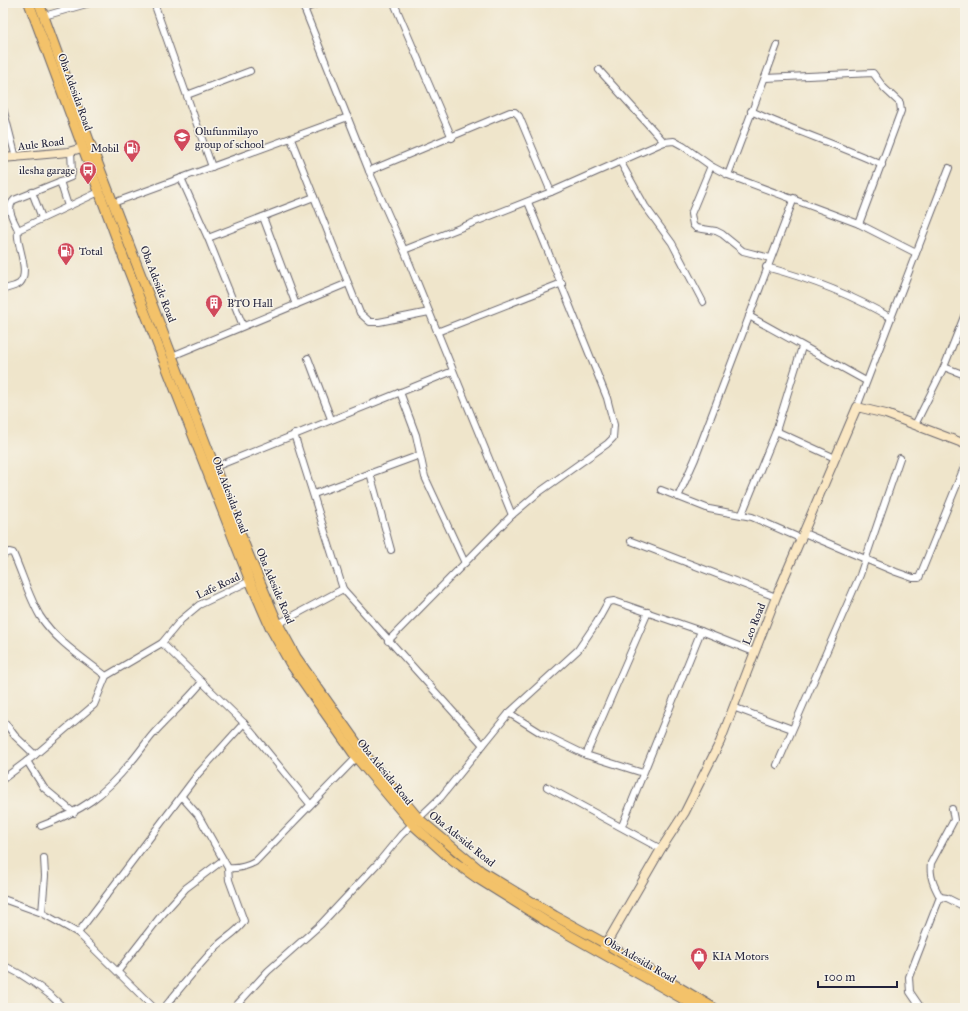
<svg xmlns="http://www.w3.org/2000/svg" width="968" height="1011" font-family="'IM FELL Great Primer',serif">
<style>
.lines{fill:none;stroke-linecap:round;stroke-linejoin:round}
.street-casing{stroke:#6a666d;stroke-width:8}
.secondary-casing{stroke:#6a666d;stroke-width:10}
.primary-casing{stroke:#6a666d;stroke-width:11}
.street{stroke:#fff;stroke-width:6}
.secondary{stroke:#fae7c3;stroke-width:8}
.primary{stroke:#f3c26a;stroke-width:9}
.labels{text-anchor:middle;dominant-baseline:central;stroke-width:3;stroke-linejoin:round;paint-order:stroke}
.street-label{font-size:11px;fill:#22223b;stroke:#f7f3e8}
.poi-label{font-size:11px;fill:#22223b;stroke:#f7f3e8;text-anchor:start}
</style>
<rect width="100%" height="100%" fill="#f7f3e8"/>
<filter id="ink" filterUnits="userSpaceOnUse"><feTurbulence type="fractalNoise" baseFrequency=".025" numOctaves="2"/><feDisplacementMap in="SourceGraphic" scale="8" xChannelSelector="R" yChannelSelector="G"/><feConvolveMatrix kernelMatrix="1 2 1 2 8 2 1 2 1" color-interpolation-filters="sRGB"/></filter>
<filter id="wash" filterUnits="userSpaceOnUse"><feTurbulence type="fractalNoise" baseFrequency=".012" numOctaves="4" result="noise"/><feDisplacementMap in="SourceGraphic" scale="16" xChannelSelector="R" yChannelSelector="G"/><feGaussianBlur stdDeviation="0.9" result="paint"/><feColorMatrix in="noise" values="0 0 0 0 0 0 0 0 0 0 0 0 0 0 0 0 0 1.4 0 .05"/><feComposite in="paint" operator="in"/></filter>
<g filter="url(#wash)">
<rect width="100%" height="100%" fill="#efe5cb"/>
</g>
<g filter="url(#ink)">
<g class="lines">
<!-- street casing -->
<g class="street-casing">
<g id="street">
<path d="M154 3 212 167"/>
<path d="M302 3 369 171 404 250 512 515"/>
<path d="M394 3 452 138"/>
<path d="M962 3 965 4"/>
<path d="M304 9 318 3"/>
<path d="M44 16 90 3"/>
<path d="M599 70 664 142"/>
<path d="M765 78 873 73 884 88 900 103 901 111 859 224"/>
<path d="M187 95 250 71"/>
<path d="M3 108 16 158"/>
<path d="M751 111C794 131 839 145 882 165"/>
<path d="M291 139 360 313 370 322H379L429 312"/>
<path d="M620 161 645 206 672 243 703 302"/>
<path d="M711 166 691 214 693 225 696 228 716 231 722 234 743 251 770 258"/>
<path d="M369 171 510 112H515L519 116 551 192"/>
<path d="M728 175 777 45"/>
<path d="M181 178 208 238 243 326"/>
<path d="M60 181 68 206"/>
<path d="M32 192 42 218"/>
<path d="M113 203 348 117"/>
<path d="M263 217 296 305"/>
<path d="M18 230C14 220 5 209 14 200L71 177 72 173 71 151"/>
<path d="M208 238 314 197"/>
<path d="M404 250 551 192 664 142 674 141 683 146 711 166 728 175 859 224 916 253"/>
<path d="M766 267C811 279 851 294 891 318L949 168"/>
<path d="M3 290C8 287 16 287 20 283 31 271 15 243 18 230L99 192"/>
<path d="M749 316 866 381"/>
<path d="M437 332 562 283"/>
<path d="M172 356 348 283"/>
<path d="M308 358 331 419"/>
<path d="M944 367 965 375"/>
<path d="M400 392 416 435 425 477 465 563"/>
<path d="M857 407 891 318"/>
<path d="M915 425 944 367 965 314"/>
<path d="M776 431 835 458"/>
<path d="M294 434 343 589 483 745"/>
<path d="M215 467 453 371"/>
<path d="M370 473 391 550"/>
<path d="M661 490 709 509 752 517 802 539"/>
<path d="M314 494 420 455"/>
<path d="M678 497 695 459 794 198"/>
<path d="M742 514 776 431 802 347"/>
<path d="M804 533 896 572 913 578H919L965 465"/>
<path d="M631 541 776 597"/>
<path d="M3 555 9 552 13 553C22 573 29 597 40 616 56 641 83 658 106 676"/>
<path d="M278 624 343 589"/>
<path d="M388 641 512 515 538 493 607 444 613 438 614 425 607 398 528 202"/>
<path d="M162 643 244 723 310 804"/>
<path d="M733 707 792 729"/>
<path d="M509 713 541 733 586 755 643 773"/>
<path d="M3 720 15 736 35 755"/>
<path d="M586 755 648 612"/>
<path d="M27 761 44 788 74 813"/>
<path d="M777 765 860 575 900 458"/>
<path d="M3 779 35 755 94 705 106 676 162 643 181 620 199 605 250 581"/>
<path d="M547 787 661 849"/>
<path d="M41 826C82 811 103 796 131 762 139 753 146 742 154 733 169 716 187 701 202 682"/>
<path d="M622 826 701 631"/>
<path d="M228 868C239 869 246 867 255 862L358 756"/>
<path d="M940 897C934 886 929 876 931 863L954 820 952 809"/>
<path d="M940 897 947 898 965 907"/>
<path d="M3 899 42 913 78 933 154 1008"/>
<path d="M42 913 45 876 44 858"/>
<path d="M78 933 198 774 244 723"/>
<path d="M3 965C26 976 46 990 64 1008"/>
<path d="M118 971 160 917 186 888 223 860"/>
<path d="M164 1008C181 987 198 966 217 946 225 938 239 931 244 921L229 880 228 868 198 815 182 797"/>
<path d="M234 1008 268 971 321 924 378 863 401 835 441 797 509 713 578 650 597 622 608 602 614 601 701 631 754 652"/>
<path d="M921 1008 910 992 909 977 940 897"/>
</g>
</g>
<!-- secondary casing -->
<g class="secondary-casing">
<g id="secondary">
<path d="M3 158 68 152 82 148"/>
<path d="M602 951 661 849 685 812 720 742 776 597 857 407 886 414 965 444"/>
</g>
</g>
<!-- primary casing -->
<g class="primary-casing">
<g id="primary">
<path d="M29 3 123 256 250 581 271 629 290 663 356 757 413 825 453 861 477 878 552 925 699 1008"/>
<path d="M39 3 90 143 249 556 278 624 296 657 363 752 419 819 481 871 555 916 606 944 714 1008"/>
</g>
</g>
<!-- street -->
<use href="#street" class="street"/>
<!-- secondary -->
<use href="#secondary" class="secondary"/>
<!-- primary -->
<use href="#primary" class="primary"/>
</g>
</g>
<!-- icons -->
<defs>
<g id="school-pin" transform="scale(0.9)"><path d="M0 17L-7.5 6A9.5 9.5 0 1 1 7.5 6Z" fill="#d1495b" stroke="#f7f3e8"/><path d="M0-5L7-2L0 1L-7-2ZM-4 1L0 2.5L4 1V4Q0 6-4 4Z" fill="#fff"/></g>
<g id="fuel-pin" transform="scale(0.9)"><path d="M0 17L-7.5 6A9.5 9.5 0 1 1 7.5 6Z" fill="#d1495b" stroke="#f7f3e8"/><path d="M-5.5-6h7V0h2V4h1.3V-2.5L3-4.5l.8-.8L6-3V5H2.5V1h-1V6h-7ZM-4.2-4.7v3.2H.2V-4.7Z" fill="#fff"/></g>
<g id="bus-pin" transform="scale(0.9)"><path d="M0 17L-7.5 6A9.5 9.5 0 1 1 7.5 6Z" fill="#d1495b" stroke="#f7f3e8"/><path d="M-5-6H5V4H4V6H2V4H-2V6H-4V4H-5ZM-3.5-4V0h7V-4ZM-3.5 1.2v1.5H-2V1.2ZM2 1.2v1.5H3.5V1.2Z" fill="#fff"/></g>
<g id="building-pin" transform="scale(0.9)"><path d="M0 17L-7.5 6A9.5 9.5 0 1 1 7.5 6Z" fill="#d1495b" stroke="#f7f3e8"/><path d="M-4-6H4V6H1V3H-1V6H-4ZM-2.5-4.3h1.7v1.8h-1.7ZM.8-4.3h1.7v1.8H.8ZM-2.5-1h1.7V.8h-1.7ZM.8-1h1.7V.8H.8Z" fill="#fff"/></g>
<g id="shop-pin" transform="scale(0.9)"><path d="M0 17L-7.5 6A9.5 9.5 0 1 1 7.5 6Z" fill="#d1495b" stroke="#f7f3e8"/><path d="M-5-2.5h2.3a2.7 3.5 0 0 1 5.4 0H5L5.5 6h-11ZM-1.5-2.5h3a1.5 2.3 0 0 0-3 0Z" fill="#fff"/></g>
</defs>
<g fill-rule="evenodd">
<use href="#school-pin" x="182" y="137"/>
<use href="#fuel-pin" x="132" y="148"/>
<use href="#bus-pin" x="88" y="170"/>
<use href="#fuel-pin" x="66" y="251"/>
<use href="#building-pin" x="214" y="303"/>
<use href="#shop-pin" x="699" y="956"/>
</g>
<g class="labels">
<!-- street labels -->
<g class="street-label">
<text transform="translate(75 92) rotate(70)">Oba Adesida Road</text>
<text transform="translate(41 144) rotate(-7)">Aule Road</text>
<text transform="translate(158 284) rotate(69)">Oba Adeside Road</text>
<text transform="translate(230 495) rotate(69)">Oba Adesida Road</text>
<text transform="translate(218 586) rotate(-25)">Lafe Road</text>
<text transform="translate(275 586) rotate(67)">Oba Adeside Road</text>
<text transform="translate(754 624) rotate(-68)">Leo Road</text>
<text transform="translate(385 772) rotate(51)">Oba Adesida Road</text>
<text transform="translate(462 839) rotate(39)">Oba Adeside Road</text>
<text transform="translate(640 960) rotate(30)">Oba Adesida Road</text>
</g>
<!-- poi labels -->
<g class="poi-label">
<text x="195" y="131">Olufunmilayo<tspan x="195" dy="13">group of school</tspan></text>
<text x="119" y="148" text-anchor="end">Mobil</text>
<text x="75" y="170" text-anchor="end">ilesha garage</text>
<text x="79" y="251">Total</text>
<text x="227" y="303">BTO Hall</text>
<text x="712" y="956">KIA Motors</text>
</g>
</g>
<!-- margin -->
<rect width="968" height="1011" fill="none" stroke="#f7f3e8" stroke-width="16"/>
<!-- scale -->
<path d="M818 981v6h79v-6" fill="none" stroke="#22223b" stroke-width="2"/>
<text x="824" y="981" font-size="12" fill="#22223b" stroke="#f7f3e8" stroke-width="3" paint-order="stroke">100 m</text>
</svg>
